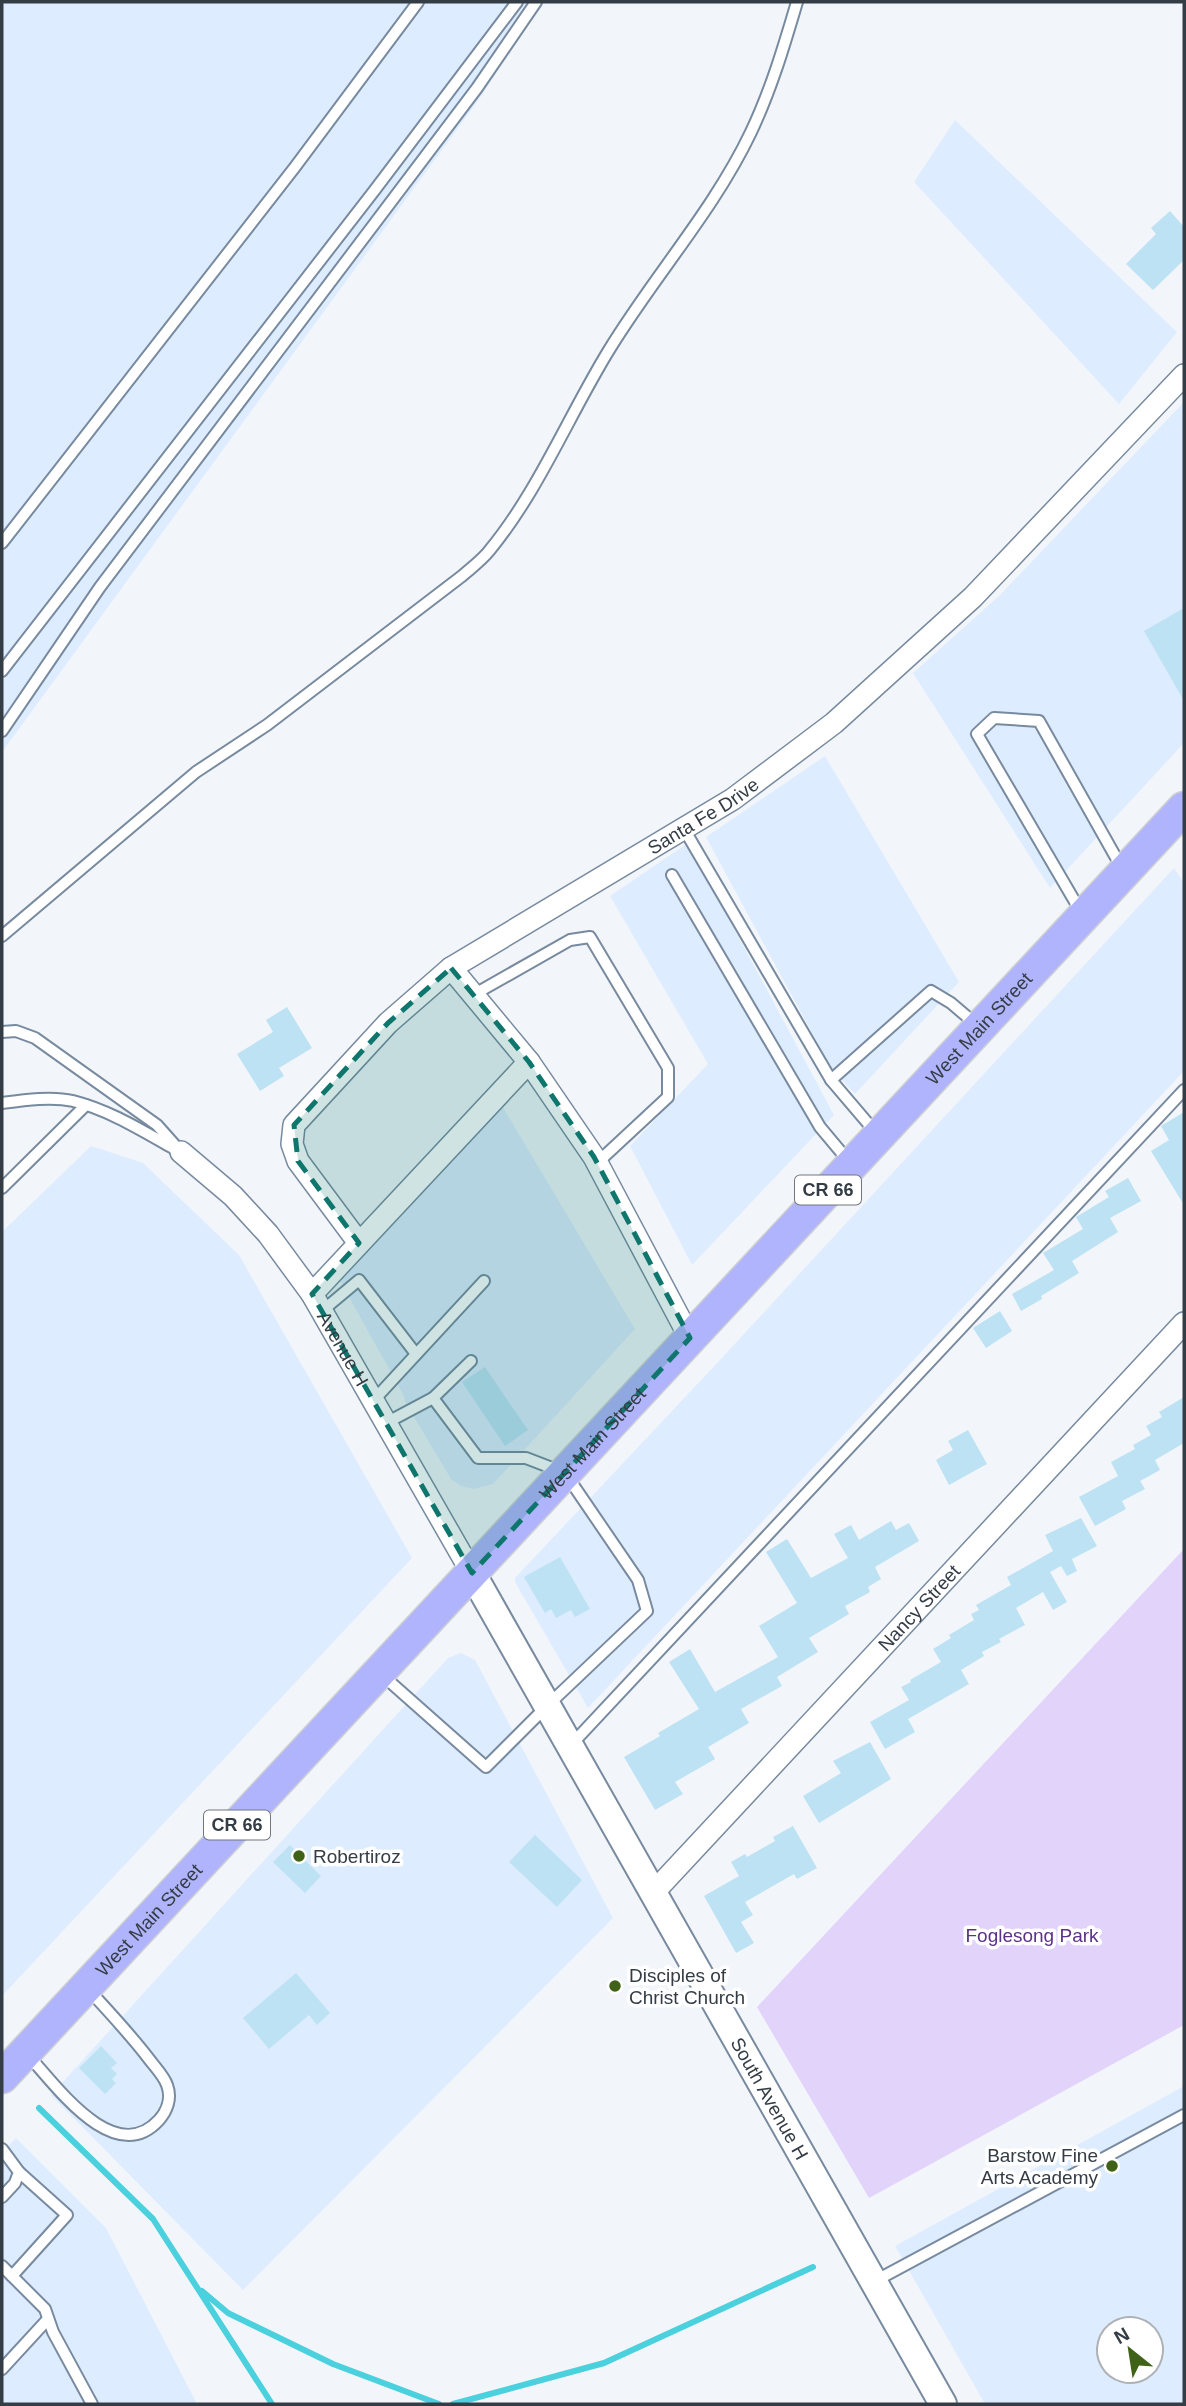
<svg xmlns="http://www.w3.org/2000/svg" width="1186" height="2406" font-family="Helvetica,sans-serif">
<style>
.built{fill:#deecff;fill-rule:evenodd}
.green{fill:#e2d3fb}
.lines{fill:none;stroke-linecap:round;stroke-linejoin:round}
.stream{stroke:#4bd0de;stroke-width:6}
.building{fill:#bde2f4}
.service-casing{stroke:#788a9f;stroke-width:14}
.minor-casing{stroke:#788a9f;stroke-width:24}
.tertiary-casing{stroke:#788a9f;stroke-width:30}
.primary-casing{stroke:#ced0d2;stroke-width:35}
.service{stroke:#fff;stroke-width:10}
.minor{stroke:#fff;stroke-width:21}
.tertiary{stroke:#fff;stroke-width:26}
.primary{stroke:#b0b4fc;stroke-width:32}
.marked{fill:#0f766e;fill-opacity:0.2;stroke:#0f766e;stroke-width:5;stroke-dasharray:14 9;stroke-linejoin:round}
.poi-dot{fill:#3f6118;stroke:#fff;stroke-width:2.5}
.labels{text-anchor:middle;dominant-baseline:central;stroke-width:7;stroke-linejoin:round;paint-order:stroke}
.shield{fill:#fff;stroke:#71767d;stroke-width:2}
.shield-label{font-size:18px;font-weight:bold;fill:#343c45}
.street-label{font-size:19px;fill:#343c45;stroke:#fff}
.poi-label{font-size:19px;fill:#343c45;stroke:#fff;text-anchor:start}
.park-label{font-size:19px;fill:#5c318b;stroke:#fff}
</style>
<rect width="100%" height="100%" fill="#f2f6fa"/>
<!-- built -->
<g class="built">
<path d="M2 2H544L477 102 2 752Z"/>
<path d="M955 120 1177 332 1119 404 914 182Z"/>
<path d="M1184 402V743L1050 888 913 673 1000 595Z"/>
<path d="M825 756 959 982 855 1094 831 1068 706 837Z"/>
<path d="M688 843 834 1115 692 1265 630 1146 708 1064 610 896Z"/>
<path d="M1174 868 1184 883V1071L588 1708 515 1582V1578L719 1361Z"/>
<path d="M501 1104 635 1329 493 1484 474 1489 461 1486 451 1479 405 1402 404 1396 338 1277Z"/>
<path d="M91 1146 143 1163 239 1255 412 1558 2 1996V1232Z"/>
<path d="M461 1653 475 1660 613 1918 243 2290 51 2095 448 1658Z"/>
<path d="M1184 2086V2404H985L895 2246ZM1109 2329H1151V2371H1109Z"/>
<path d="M16 2138 106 2228 197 2404H2V2153Z"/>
</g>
<!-- green -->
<path class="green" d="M1184 1549V2025L869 2198 757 2007Z"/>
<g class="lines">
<!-- stream -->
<g class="stream">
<path d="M39 2108 153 2219 272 2404"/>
<path d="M202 2291 228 2313 333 2364 439 2404"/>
<path d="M453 2404 604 2363 813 2267"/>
</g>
</g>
<!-- building -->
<g class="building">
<path d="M1170 211 1184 227V260L1153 290 1126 264 1156 234 1151 228Z"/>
<path d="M1184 608V701L1144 631Z"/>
<path d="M287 1007 312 1048 279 1068 284 1076 260 1091 237 1054 273 1032 266 1020Z"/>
<path d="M1184 1112V1205L1151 1151 1169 1140 1161 1126Z"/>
<path d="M1128 1178 1141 1201 1110 1218 1118 1232 1072 1261 1079 1273 1041 1296 1042 1299 1021 1311 1012 1294 1054 1270 1043 1253 1083 1229 1076 1217 1109 1197 1105 1191Z"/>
<path d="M1000 1311 1012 1331 986 1348 973 1328Z"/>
<path d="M485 1367 528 1430 505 1446 462 1382Z"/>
<path d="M1184 1397V1443L1155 1460 1160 1470 1140 1481 1145 1489 1122 1501 1126 1509 1095 1526 1079 1497 1118 1476 1111 1462 1135 1449 1133 1445 1151 1435 1146 1426 1162 1417 1159 1412Z"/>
<path d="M968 1430 987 1464 949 1485 936 1460 953 1450 948 1441Z"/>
<path d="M1081 1518 1097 1546 1072 1559 1077 1571 1067 1576 1061 1566 1050 1572 1067 1602 1053 1610 1043 1592 1016 1608 1025 1625 999 1639 1001 1642 982 1652 984 1656 961 1670 969 1684 908 1719 915 1732 885 1749 870 1722 909 1700 901 1687 911 1682 910 1680 941 1662 933 1649 951 1638 949 1635 974 1620 971 1614 979 1610 976 1605 1011 1585 1007 1577 1053 1551 1045 1535Z"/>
<path d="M891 1521 896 1530 909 1523 919 1541 875 1567 881 1579 868 1587 870 1592 845 1606 849 1614 809 1638 818 1652 777 1677 782 1686 741 1709 749 1723 708 1747 715 1759 675 1782 683 1794 655 1810 624 1757 660 1736 658 1733 699 1709 669 1662 690 1649 715 1692 778 1657 759 1626 797 1603 766 1552 787 1539 811 1578 848 1558 834 1534 851 1525 859 1540Z"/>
<path d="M560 1557 590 1609 575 1617 571 1610 556 1618 551 1609 545 1613 524 1577Z"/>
<path d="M870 1742 891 1779 819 1823 803 1796 841 1773 833 1761Z"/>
<path d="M793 1826 817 1868 797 1879 794 1874 745 1902 753 1915 741 1922 754 1943 736 1953 704 1896 739 1876 731 1862 745 1854 747 1857 775 1841 773 1837Z"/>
<path d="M535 1835 582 1880 557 1907 509 1862Z"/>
<path d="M290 1845 321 1876 305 1893 273 1862Z"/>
<path d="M296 1973 330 2013 317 2025 309 2015 269 2049 243 2018Z"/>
<path d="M101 2046 117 2063 111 2068 117 2074 112 2079 116 2083 105 2094 79 2068Z"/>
</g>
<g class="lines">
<!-- service casing -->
<g class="service-casing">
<g id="service">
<path d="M2 543 295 167 418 2"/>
<path d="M2 671 374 191 517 2"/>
<path d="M2 731 100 587 477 88 536 2"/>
<path d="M684 829 831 1080 877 1134"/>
<path d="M672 875 820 1127 851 1164"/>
<path d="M1081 912 977 734 994 718 1039 721 1123 870"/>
<path d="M2 936 196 772 267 725 462 576C471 568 482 560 489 551 538 492 569 415 609 350 654 276 714 210 751 132 771 90 784 46 797 2"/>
<path d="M473 995 570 940 590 937 668 1068V1097L597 1163"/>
<path d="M2 1032 16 1031 35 1038 157 1125 181 1152"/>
<path d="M831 1080 931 991 951 1003 978 1026"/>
<path d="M2 1103C24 1100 52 1096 73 1101 109 1110 141 1130 173 1148"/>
<path d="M2 1188 86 1105"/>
<path d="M322 1311 359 1280 416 1354"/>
<path d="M373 1401 484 1281"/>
<path d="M386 1423 433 1398 471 1361"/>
<path d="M381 1674 486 1767 548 1705 647 1611 638 1580 565 1473 526 1458H478L433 1398"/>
<path d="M571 1745 1184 1090"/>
<path d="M27 2054C55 2084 114 2169 159 2120 167 2111 172 2098 167 2085 164 2076 155 2067 149 2059 130 2034 109 2012 88 1989"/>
<path d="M2 2149 19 2172 15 2183 2 2197"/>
<path d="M2 2266 12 2276 67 2215 19 2172"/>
<path d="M12 2276 45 2309 53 2332 92 2404"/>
<path d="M875 2281 1184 2115"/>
<path d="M2 2369 48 2319"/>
</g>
</g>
<!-- minor casing -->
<g class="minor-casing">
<g id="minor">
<path d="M451 968 529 1062 594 1157 690 1338"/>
<path id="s1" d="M181 1152 233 1196 268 1234 312 1294 472 1573"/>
<path id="s2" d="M359 1243 298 1161 292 1144 294 1125 388 1023 451 968 733 799 834 723 973 597 1184 375"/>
<path d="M312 1294 529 1062"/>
<path id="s3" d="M653 1893 1184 1323"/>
</g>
</g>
<!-- tertiary casing -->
<g class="tertiary-casing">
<g id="tertiary">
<path id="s4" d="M472 1573 943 2404"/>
</g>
</g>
<!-- primary casing -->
<g class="primary-casing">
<g id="primary">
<path id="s5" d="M2 2077 1184 808"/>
</g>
</g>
<!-- service -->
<use href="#service" class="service"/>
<!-- minor -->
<use href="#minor" class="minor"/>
<!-- tertiary -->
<use href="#tertiary" class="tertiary"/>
<!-- primary -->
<use href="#primary" class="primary"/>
</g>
<!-- marked area -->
<path class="marked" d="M451 968 529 1062 594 1157 690 1338 472 1573 312 1294 359 1243 298 1161 294 1125 388 1023Z"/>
<!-- markers -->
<g class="poi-dot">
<circle cx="299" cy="1856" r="7"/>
<circle cx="615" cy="1986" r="7"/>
<circle cx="1112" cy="2166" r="7"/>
</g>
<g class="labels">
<!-- shield labels -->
<g class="shield">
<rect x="795" y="1175.5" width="66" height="29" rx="5"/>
<rect x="204" y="1810.5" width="66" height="29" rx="5"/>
</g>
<g class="shield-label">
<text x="828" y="1190">CR 66</text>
<text x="237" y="1825">CR 66</text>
</g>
<!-- street labels -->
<g class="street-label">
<text stroke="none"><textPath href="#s2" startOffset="656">Santa Fe Drive</textPath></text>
<text stroke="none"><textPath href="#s5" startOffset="1433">West Main Street</textPath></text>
<text stroke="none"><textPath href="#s1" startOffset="257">Avenue H</textPath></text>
<text stroke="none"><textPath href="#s5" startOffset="866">West Main Street</textPath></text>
<text stroke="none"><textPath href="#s3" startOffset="390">Nancy Street</textPath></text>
<text stroke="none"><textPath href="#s5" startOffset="215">West Main Street</textPath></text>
<text stroke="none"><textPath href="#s4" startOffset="604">South Avenue H</textPath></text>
</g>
<!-- poi labels -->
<g class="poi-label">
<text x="313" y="1856">Robertiroz</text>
<text x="629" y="1975">Disciples of<tspan x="629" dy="22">Christ Church</tspan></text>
<text x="1098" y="2155" text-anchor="end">Barstow Fine<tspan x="1098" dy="22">Arts Academy</tspan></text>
</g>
<!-- park labels -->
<g class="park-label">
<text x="1032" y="1935">Foglesong Park</text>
</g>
</g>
<!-- border -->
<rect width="1186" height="2406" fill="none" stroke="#343c45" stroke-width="7"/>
<!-- north arrow -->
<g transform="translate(1130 2350) rotate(330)"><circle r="33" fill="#ffffff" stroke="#aeb1b5" stroke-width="2"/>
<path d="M0-5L12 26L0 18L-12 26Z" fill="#3f6118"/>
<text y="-10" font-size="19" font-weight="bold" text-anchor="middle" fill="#343c45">N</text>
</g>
</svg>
